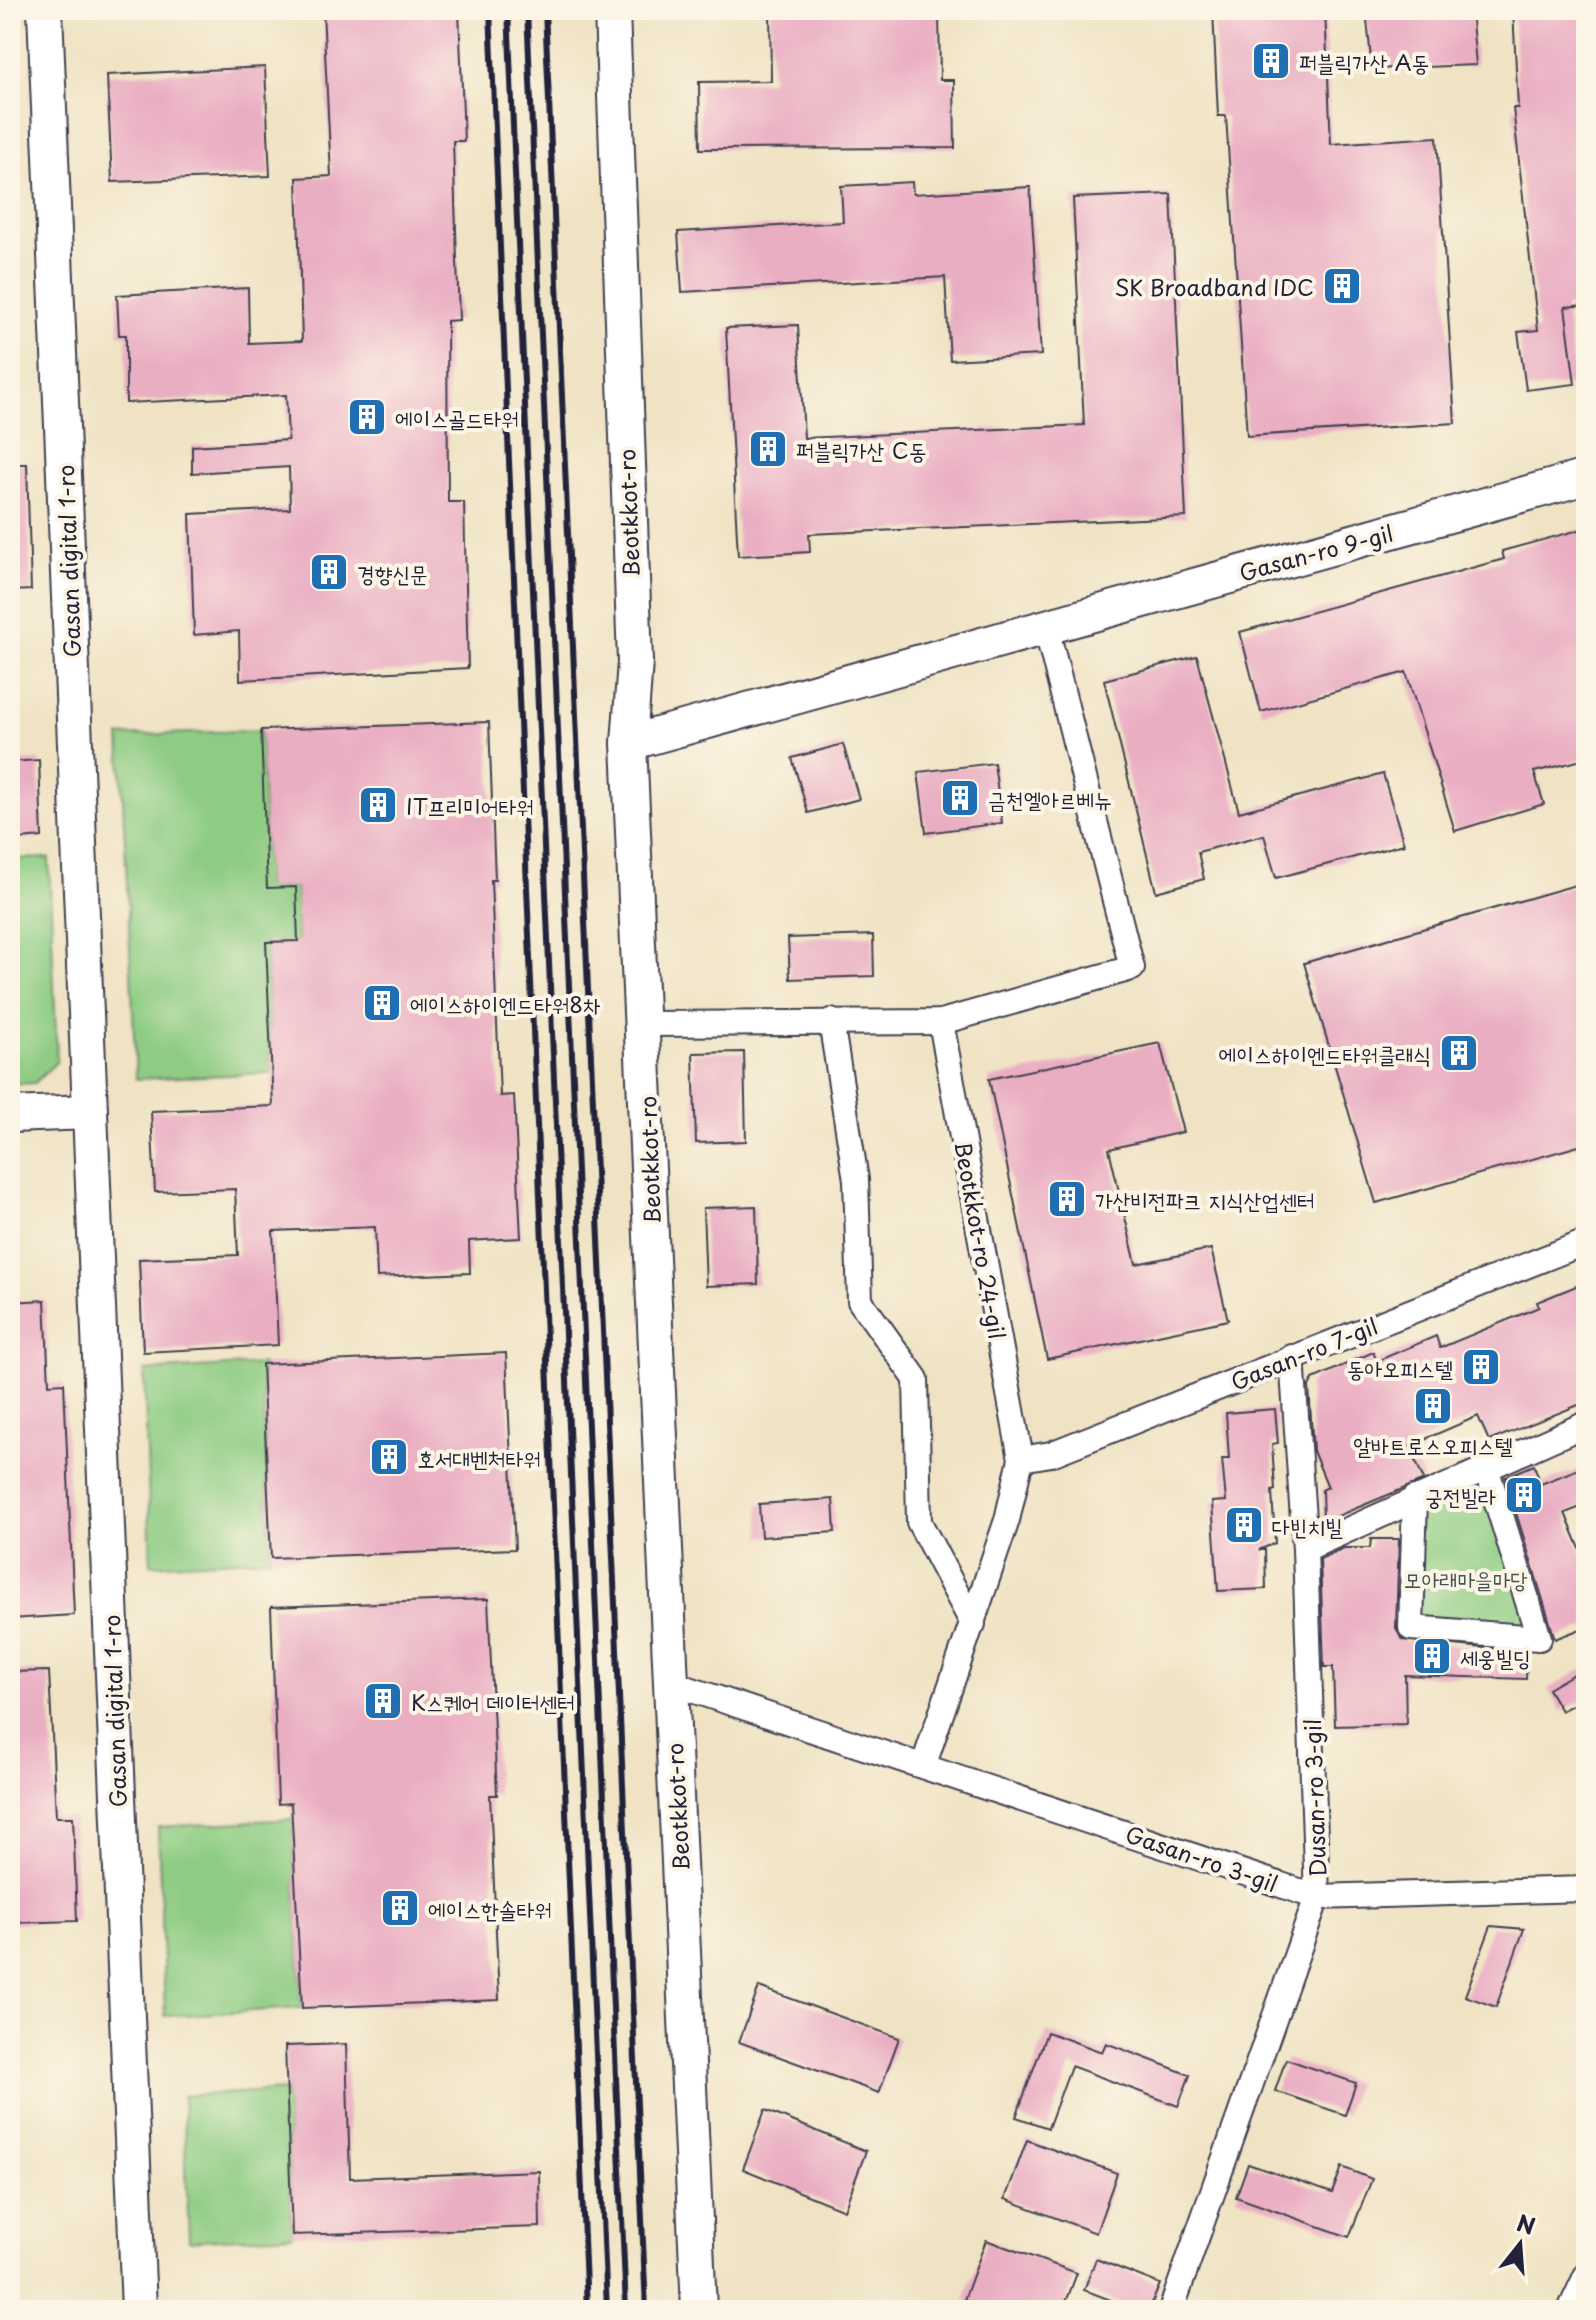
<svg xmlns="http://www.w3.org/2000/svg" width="1596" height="2320" font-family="'Playpen Sans','Poor Story',sans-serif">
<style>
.green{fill:#8dcc82;stroke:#58775e;stroke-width:2}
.building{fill:#eaaec3}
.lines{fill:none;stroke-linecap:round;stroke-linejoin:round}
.street-casing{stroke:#413f50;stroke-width:28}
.secondary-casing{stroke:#413f50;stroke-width:38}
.street{stroke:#fff;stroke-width:24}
.secondary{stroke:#fff;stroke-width:34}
.rail{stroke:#22223b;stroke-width:6}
.labels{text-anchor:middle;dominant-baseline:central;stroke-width:8;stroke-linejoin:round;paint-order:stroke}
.poi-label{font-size:22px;fill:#22223b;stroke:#fcf5e5;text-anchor:start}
.street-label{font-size:22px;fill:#22223b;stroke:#fcf5e5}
.park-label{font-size:22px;fill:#425550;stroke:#fcf5e5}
</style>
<rect width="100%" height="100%" fill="#fcf5e5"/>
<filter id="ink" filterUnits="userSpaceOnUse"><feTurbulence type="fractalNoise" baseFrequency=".0125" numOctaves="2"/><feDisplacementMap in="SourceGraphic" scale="16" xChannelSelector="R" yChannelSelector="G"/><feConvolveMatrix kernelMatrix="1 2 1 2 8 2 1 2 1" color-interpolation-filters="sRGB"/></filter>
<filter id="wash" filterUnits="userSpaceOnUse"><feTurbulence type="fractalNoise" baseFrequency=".006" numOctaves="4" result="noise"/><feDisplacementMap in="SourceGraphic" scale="32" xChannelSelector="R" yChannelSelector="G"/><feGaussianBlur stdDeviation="1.8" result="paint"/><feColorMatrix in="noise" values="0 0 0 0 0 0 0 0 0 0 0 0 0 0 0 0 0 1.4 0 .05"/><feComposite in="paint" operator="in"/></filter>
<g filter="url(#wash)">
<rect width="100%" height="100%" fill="#f0e3c4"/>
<!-- green -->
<g class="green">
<path d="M261 730 267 887H296L298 941 266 943 272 1073 136 1079 120 736Z"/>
<path d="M49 858 57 1061 35 1083 10 1084V859Z"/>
<path d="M262 1364 271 1558 151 1565 144 1371Z"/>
<path d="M1486 1467 1539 1638 1411 1628 1415 1498Z"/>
<path d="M292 1819 302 2008 165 2016 158 1827Z"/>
<path d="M287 2090 292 2235 189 2241 183 2096Z"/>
</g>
<g id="blocks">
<!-- building -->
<g class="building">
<path d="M323 10H459L464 141H453L459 320 447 321 448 502H464L468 668 240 680 239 631 194 635 190 514 290 509 289 467 192 473V446L288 440 286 395 126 403V335H119L117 295 248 288 249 343 302 341 297 178 331 176Z"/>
<path d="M770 10H939L940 80H954L955 148 700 149 699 82 771 81Z"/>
<path d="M1213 10H1325L1331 144 1437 137 1455 423 1247 436 1226 116H1218Z"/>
<path d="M1366 10H1471L1476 65 1372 69Z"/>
<path d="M1513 10H1586V305L1565 307 1575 384 1526 390 1518 332 1538 330 1513 108H1518Z"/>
<path d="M265 67 270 176 112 182 107 75Z"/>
<path d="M912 182 913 194 1030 187 1041 355 950 360 945 277 682 292 678 232 843 222 841 186Z"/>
<path d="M1171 194 1186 517 809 534 810 552 738 556 726 328 798 325 804 438 1084 425 1073 198Z"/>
<path d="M10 464H27L31 590 10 591Z"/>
<path d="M1586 528V759L1534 772 1544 804 1455 831 1406 672 1261 712 1240 632 1504 559 1502 551Z"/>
<path d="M1197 656 1239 812 1383 774 1404 844 1276 878 1264 835 1198 852 1204 879 1156 892 1104 680Z"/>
<path d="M489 722 495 880H491L500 1096 514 1095 521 1238 469 1241 470 1273 377 1277 375 1227 273 1231 278 1345 143 1352 139 1259 238 1255 235 1189 155 1192 151 1111 273 1106 266 942 298 941 296 887 267 888 261 730Z"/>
<path d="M843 744 859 799 808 813 792 758Z"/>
<path d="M39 760 42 837 10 840V762Z"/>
<path d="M994 763 1002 823 926 833 918 772Z"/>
<path d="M1586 882V1144L1376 1203 1304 963Z"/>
<path d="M873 935 874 976 790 979 788 938Z"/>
<path d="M1160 1043 1183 1132 1109 1149 1136 1264 1211 1249 1228 1320 1047 1359 989 1079Z"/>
<path d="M744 1052 746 1141 696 1143 693 1053Z"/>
<path d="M756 1206 758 1284 706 1286 703 1208Z"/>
<path d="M1586 1282V1402L1489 1441 1478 1416 1409 1446 1424 1480 1323 1522 1322 1490 1328 1487 1313 1451 1309 1386 1313 1379 1373 1352 1377 1361 1436 1336 1440 1348 1539 1307 1537 1302Z"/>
<path d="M45 1300 49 1384 64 1383 74 1615 10 1619V1302Z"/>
<path d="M506 1353 515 1549 271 1558 262 1364Z"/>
<path d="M1275 1409 1278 1443 1272 1444 1275 1490 1272 1491 1275 1543 1259 1550H1265L1266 1589 1218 1591 1212 1502 1226 1501 1222 1459H1229L1226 1413Z"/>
<path d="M1534 1465 1541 1484 1586 1466V1505L1565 1513 1586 1563V1627L1555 1639 1505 1477Z"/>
<path d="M833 1499 835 1532 761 1537 759 1504Z"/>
<path d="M1371 1539H1399L1396 1628 1402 1640 1527 1652 1526 1679 1405 1675 1406 1724 1335 1726 1333 1667H1324L1320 1559 1344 1548H1370Z"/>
<path d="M488 1599 497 1795H490L499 2000 302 2008 291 1803 278 1804 271 1607Z"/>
<path d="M1586 1667V1698L1561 1711 1548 1689Z"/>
<path d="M49 1671 56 1817H73L77 1921 10 1923V1672Z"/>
<path d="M1491 1926 1524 1929 1496 2007 1465 1996Z"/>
<path d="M759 1987 899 2038 879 2093 739 2042Z"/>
<path d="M1047 2032 1102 2052 1106 2043 1190 2075 1178 2106 1071 2066 1048 2128 1016 2117Z"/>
<path d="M346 2044 350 2178 539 2171 540 2227 292 2235 285 2046Z"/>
<path d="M1286 2059 1356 2083 1345 2115 1275 2091Z"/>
<path d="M765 2110 866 2151 844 2210 743 2169Z"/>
<path d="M1027 2140 1117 2173 1096 2233 1005 2199Z"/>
<path d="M1248 2164 1332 2193 1342 2167 1372 2179 1349 2237 1236 2197Z"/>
<path d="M986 2240 1077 2273 1063 2310H992L964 2300Z"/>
<path d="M1096 2259 1160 2284 1149 2310H1137L1084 2290Z"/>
</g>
</g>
</g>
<g filter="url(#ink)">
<use href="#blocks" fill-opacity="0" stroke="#413f50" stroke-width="2"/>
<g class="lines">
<!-- street casing -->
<g class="street-casing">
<g id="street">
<path d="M831 1021 856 1180 860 1301 916 1379 919 1522 973 1624"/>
<path d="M643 1024 941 1022 1132 968 1046 627"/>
<path d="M1021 1459 1051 1454 1586 1242"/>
<path d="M1415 1498 1411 1628 1539 1638 1486 1467"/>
<path d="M1305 1549 1586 1424"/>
<path d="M671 1683 1317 1897 1586 1889"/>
<path d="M924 1764 1007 1520 1021 1459 941 1022"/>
<path d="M1171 2310 1317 1897 1305 1549 1292 1357"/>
<path d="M1570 2310 1586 2276"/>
</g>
</g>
<!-- secondary casing -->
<g class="secondary-casing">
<g id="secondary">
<path d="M45 10 139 2310"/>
<path d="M612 10 635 662 629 743 699 2310"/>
<path d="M629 743 1586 477"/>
<path d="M10 1115 90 1112"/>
</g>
</g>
<!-- street -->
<use href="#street" class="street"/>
<!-- secondary -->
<use href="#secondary" class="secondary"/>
<!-- rail -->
<g class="rail">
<path d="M490 10 587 2310"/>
<path d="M508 10 607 2310"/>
<path d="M527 10 626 2310"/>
<path d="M545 10 646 2310"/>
</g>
</g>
</g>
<!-- icons -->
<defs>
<g id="building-square" transform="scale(2)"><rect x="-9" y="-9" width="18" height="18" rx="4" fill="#1f6fb2" stroke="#fcf5e5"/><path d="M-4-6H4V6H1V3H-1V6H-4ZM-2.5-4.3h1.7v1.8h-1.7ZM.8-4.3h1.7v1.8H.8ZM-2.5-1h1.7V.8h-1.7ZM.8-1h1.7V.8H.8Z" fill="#fff"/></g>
</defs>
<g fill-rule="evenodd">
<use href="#building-square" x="1271" y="61"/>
<use href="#building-square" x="1342" y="286"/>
<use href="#building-square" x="367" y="417"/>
<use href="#building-square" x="768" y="449"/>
<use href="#building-square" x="329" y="572"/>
<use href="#building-square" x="960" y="798"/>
<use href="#building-square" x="378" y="805"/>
<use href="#building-square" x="382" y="1003"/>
<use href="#building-square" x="1459" y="1053"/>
<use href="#building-square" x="1067" y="1199"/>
<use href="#building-square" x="1481" y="1367"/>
<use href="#building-square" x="1433" y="1406"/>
<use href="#building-square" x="389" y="1457"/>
<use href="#building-square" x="1524" y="1495"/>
<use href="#building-square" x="1244" y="1525"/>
<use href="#building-square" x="1432" y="1656"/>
<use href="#building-square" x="383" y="1701"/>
<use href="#building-square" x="400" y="1908"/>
</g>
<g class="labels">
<!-- poi labels -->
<g class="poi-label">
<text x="1299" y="61">퍼블릭가산 A동</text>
<text x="1314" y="286" text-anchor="end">SK Broadband IDC</text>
<text x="395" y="417">에이스골드타워</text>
<text x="796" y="449">퍼블릭가산 C동</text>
<text x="357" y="572">경향신문</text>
<text x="988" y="798">금천엘아르베뉴</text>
<text x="406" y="805">IT프리미어타워</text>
<text x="410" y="1003">에이스하이엔드타워8차</text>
<text x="1431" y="1053" text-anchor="end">에이스하이엔드타워클래식</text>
<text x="1095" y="1199">가산비전파크 지식산업센터</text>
<text x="1453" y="1367" text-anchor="end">동아오피스텔</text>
<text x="1433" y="1444" text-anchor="middle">알바트로스오피스텔</text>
<text x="417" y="1457">호서대벤처타워</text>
<text x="1496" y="1495" text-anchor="end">궁전빌라</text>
<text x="1272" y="1525">다빈치빌</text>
<text x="1460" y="1656">세웅빌딩</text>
<text x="411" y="1701">K스퀘어 데이터센터</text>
<text x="428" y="1908">에이스한솔타워</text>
</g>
<!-- street labels -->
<g class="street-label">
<text transform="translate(628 513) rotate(-92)">Beotkkot-ro</text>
<text transform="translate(1316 552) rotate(-15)">Gasan-ro 9-gil</text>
<text transform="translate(68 561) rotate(-92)">Gasan digital 1-ro</text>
<text transform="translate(649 1160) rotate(-92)">Beotkkot-ro</text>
<text transform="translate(981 1240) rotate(80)">Beotkkot-ro 24-gil</text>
<text transform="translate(1304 1353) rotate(-22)">Gasan-ro 7-gil</text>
<text transform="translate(114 1711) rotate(-92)">Gasan digital 1-ro</text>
<text transform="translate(1314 1798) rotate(-92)">Dusan-ro 3-gil</text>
<text transform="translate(677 1807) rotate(-93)">Beotkkot-ro</text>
<text transform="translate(1202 1858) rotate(19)">Gasan-ro 3-gil</text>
</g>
<!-- park labels -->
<g class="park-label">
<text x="1466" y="1578">모아래마을마당</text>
</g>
</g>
<!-- margin -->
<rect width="1596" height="2320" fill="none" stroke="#fcf5e5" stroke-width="40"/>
<!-- north arrow -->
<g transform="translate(1520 2244) rotate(17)" stroke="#fcf5e5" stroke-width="6" paint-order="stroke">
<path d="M0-6L14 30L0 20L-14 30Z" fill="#22223b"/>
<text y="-12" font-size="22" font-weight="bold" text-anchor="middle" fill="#22223b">N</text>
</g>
</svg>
